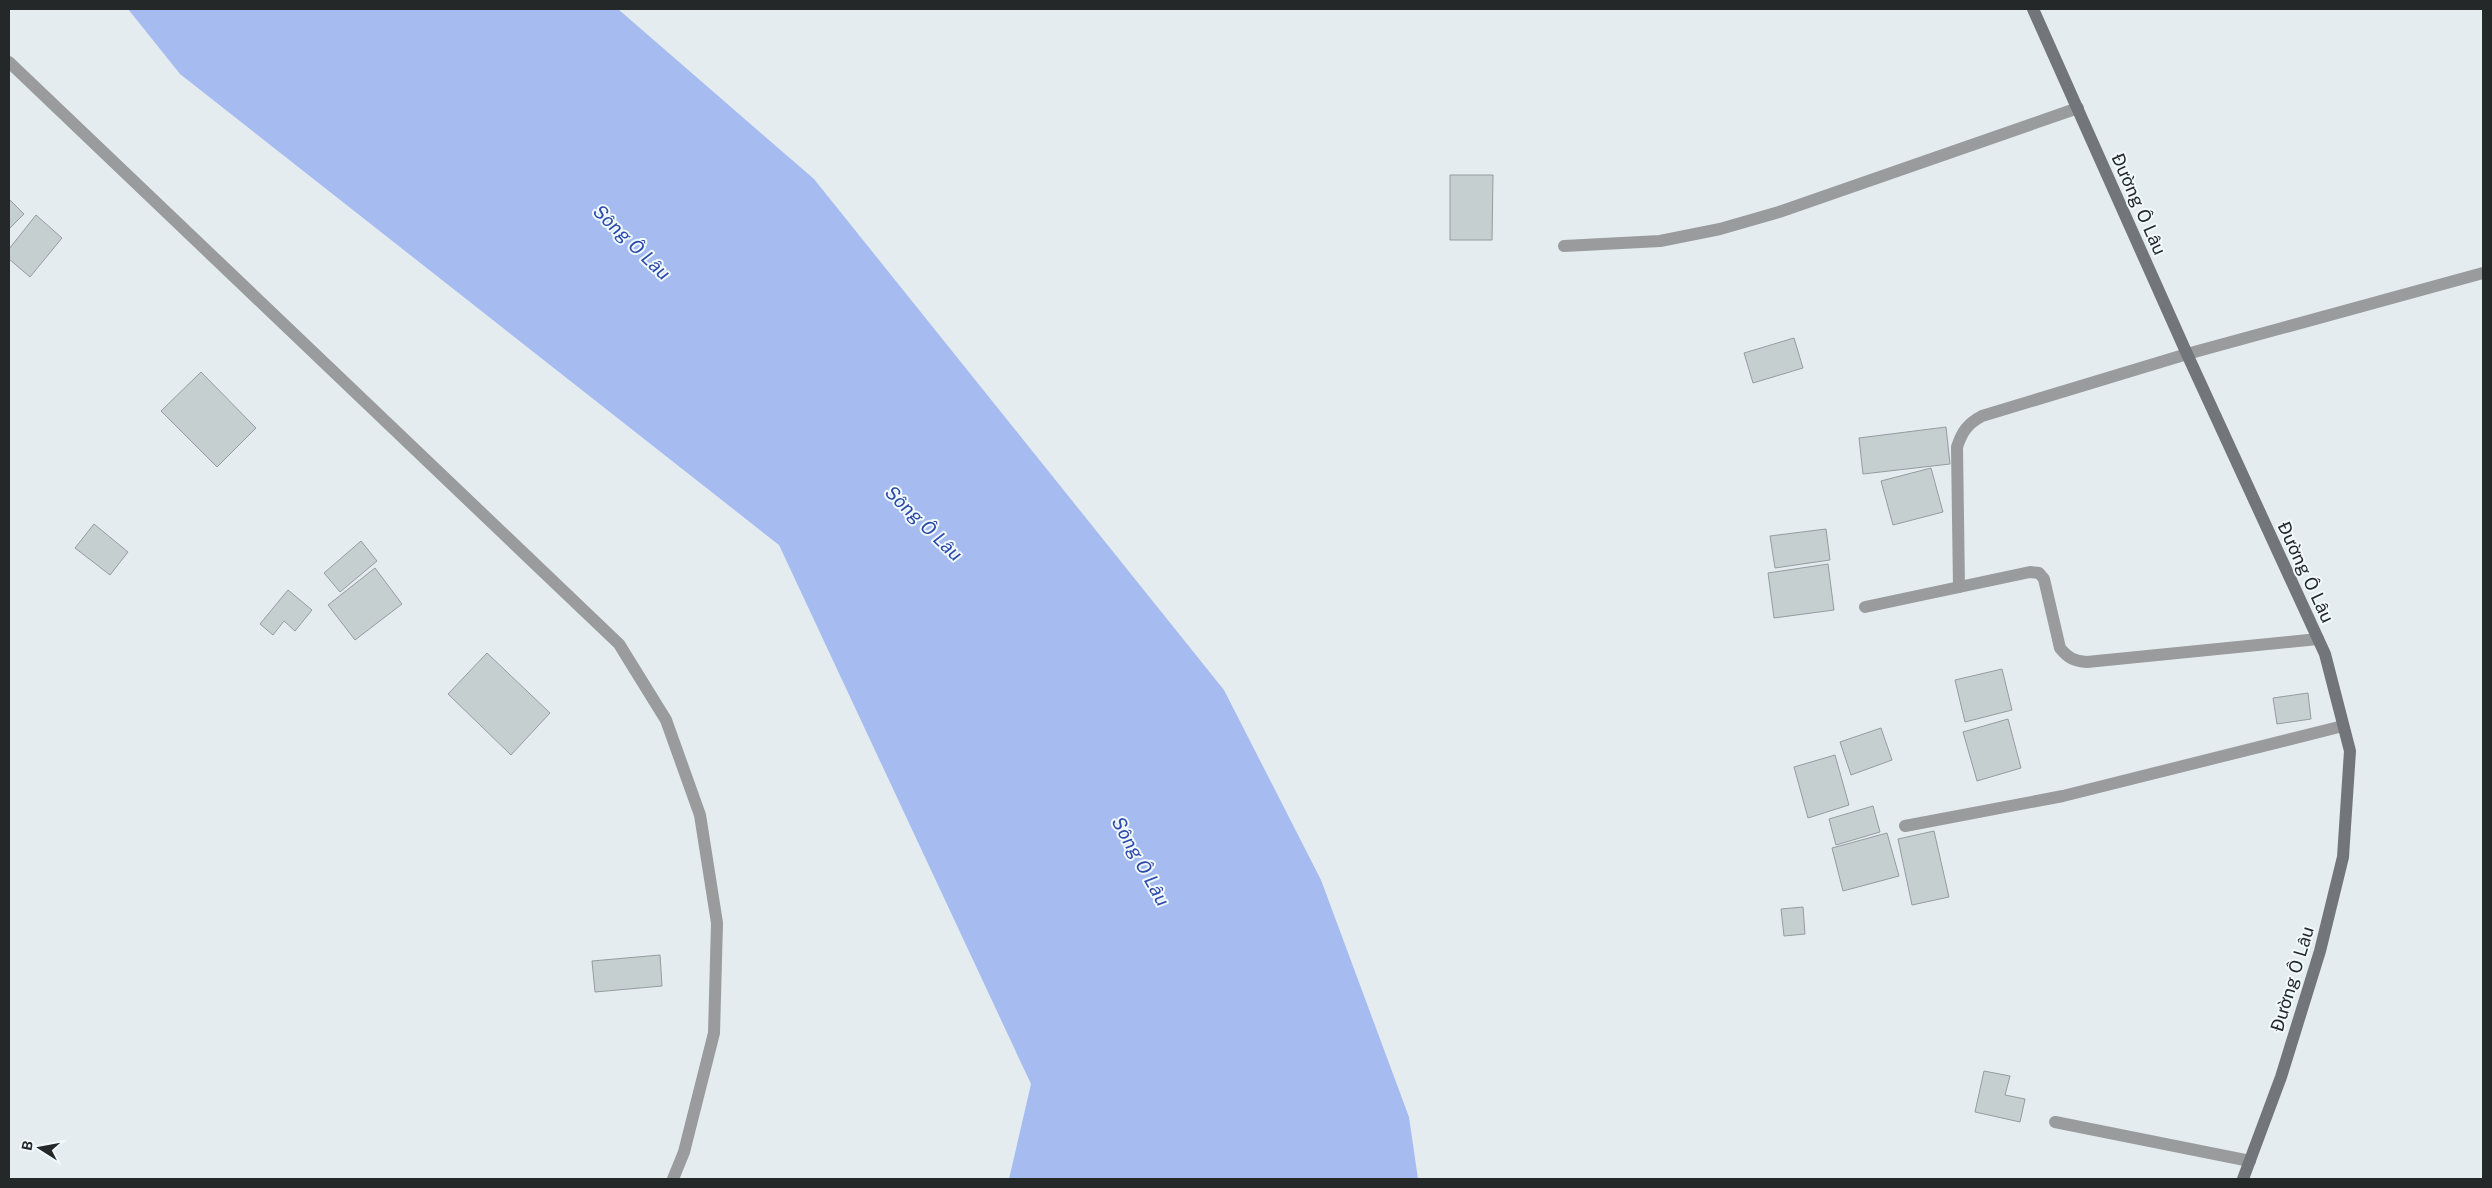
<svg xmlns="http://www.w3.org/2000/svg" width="2492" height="1188" font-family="'Public Sans',sans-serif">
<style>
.water{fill:#a6bcf0}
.building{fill:#c6cfd0;stroke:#949c9e}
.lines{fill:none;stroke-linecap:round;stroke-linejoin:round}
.lane{stroke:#999b9d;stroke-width:12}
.street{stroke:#999b9d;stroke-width:12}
.secondary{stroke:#727579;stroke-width:12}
.labels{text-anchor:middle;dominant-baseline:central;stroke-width:4;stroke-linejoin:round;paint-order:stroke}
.street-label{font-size:18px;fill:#252829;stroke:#f1f9fd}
.water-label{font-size:19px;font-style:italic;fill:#2c4bab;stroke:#f1f9fd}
</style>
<rect width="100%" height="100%" fill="#e4ecef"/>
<!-- water -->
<path class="water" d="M128 9H618L814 179 1224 690 1321 880 1409 1117 1418 1179H1009L1031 1084 779 545 180 74Z"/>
<!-- building -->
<g class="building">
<path d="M1450 175H1493L1492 240H1450Z"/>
<path d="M9 199 24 214 9 229Z"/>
<path d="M36 215 62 238 30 277 9 259V249Z"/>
<path d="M1794 338 1803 368 1753 383 1744 353Z"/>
<path d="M201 372 256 428 217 467 161 411Z"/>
<path d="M1946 427 1950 464 1863 474 1859 438Z"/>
<path d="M1931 468 1943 512 1893 525 1881 481Z"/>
<path d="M94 524 128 552 110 575 75 548Z"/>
<path d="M1826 529 1830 560 1775 568 1770 536Z"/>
<path d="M361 541 377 561 340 592 324 573Z"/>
<path d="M1828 564 1834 610 1774 618 1768 573Z"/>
<path d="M375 568 402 604 355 640 328 605Z"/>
<path d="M288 590 312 610 295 631 284 621 273 635 260 624Z"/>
<path d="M487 653 550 713 511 755 448 694Z"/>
<path d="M2002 669 2012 710 1965 722 1955 680Z"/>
<path d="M2308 693 2311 719 2277 724 2273 698Z"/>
<path d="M2008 719 2021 768 1977 781 1963 732Z"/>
<path d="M1881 728 1892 760 1851 775 1840 742Z"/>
<path d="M1835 755 1849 805 1808 818 1794 767Z"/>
<path d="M1873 806 1880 832 1836 845 1829 819Z"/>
<path d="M1934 831 1949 897 1912 905 1898 839Z"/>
<path d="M1887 833 1899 876 1843 891 1832 848Z"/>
<path d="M1803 907 1805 934 1784 936 1781 909Z"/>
<path d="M660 955 662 986 595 992 592 961Z"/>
<path d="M1984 1071 2010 1076 2005 1095 2025 1099 2020 1122 1975 1112Z"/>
</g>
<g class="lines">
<!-- lane -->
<g class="lane">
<path d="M1564 246 1660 241 1720 229 1779 212 2078 108"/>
<path d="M2055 1122 2250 1161"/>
</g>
<!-- street -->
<g class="street">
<path d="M9 62 619 644 666 720 700 815 717 923 714 1033 684 1152 673 1179"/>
<path d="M1959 587 1957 447C1962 432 1967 424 1982 416L2187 354 2483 273"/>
<path d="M1865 607 2030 572 2039 573 2044 579 2060 648C2068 658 2074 661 2087 662L2318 639"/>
<path d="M1905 826 2063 796 2343 726"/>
</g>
<!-- secondary -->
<path class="secondary" d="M2033 9 2187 354 2325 654 2350 751 2343 857 2320 951 2281 1077 2243 1179"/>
</g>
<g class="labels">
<!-- street labels -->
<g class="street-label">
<text transform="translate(2139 204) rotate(66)">Đường Ô Lâu</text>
<text transform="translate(2306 572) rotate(65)">Đường Ô Lâu</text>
<text transform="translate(2292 979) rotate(-73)">Đường Ô Lâu</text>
</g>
<!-- water labels -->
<g class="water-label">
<text transform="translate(632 242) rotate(44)">Sông Ô Lâu</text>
<text transform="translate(924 523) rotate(44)">Sông Ô Lâu</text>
<text transform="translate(1141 861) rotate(61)">Sông Ô Lâu</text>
</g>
</g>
<!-- border -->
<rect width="2492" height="1188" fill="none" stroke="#252829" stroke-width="20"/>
<!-- north arrow -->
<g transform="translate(40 1148) rotate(281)" stroke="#f1f9fd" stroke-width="4" paint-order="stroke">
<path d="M0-4L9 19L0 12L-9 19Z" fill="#252829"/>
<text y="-8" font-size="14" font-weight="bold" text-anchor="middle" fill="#252829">B</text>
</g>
</svg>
